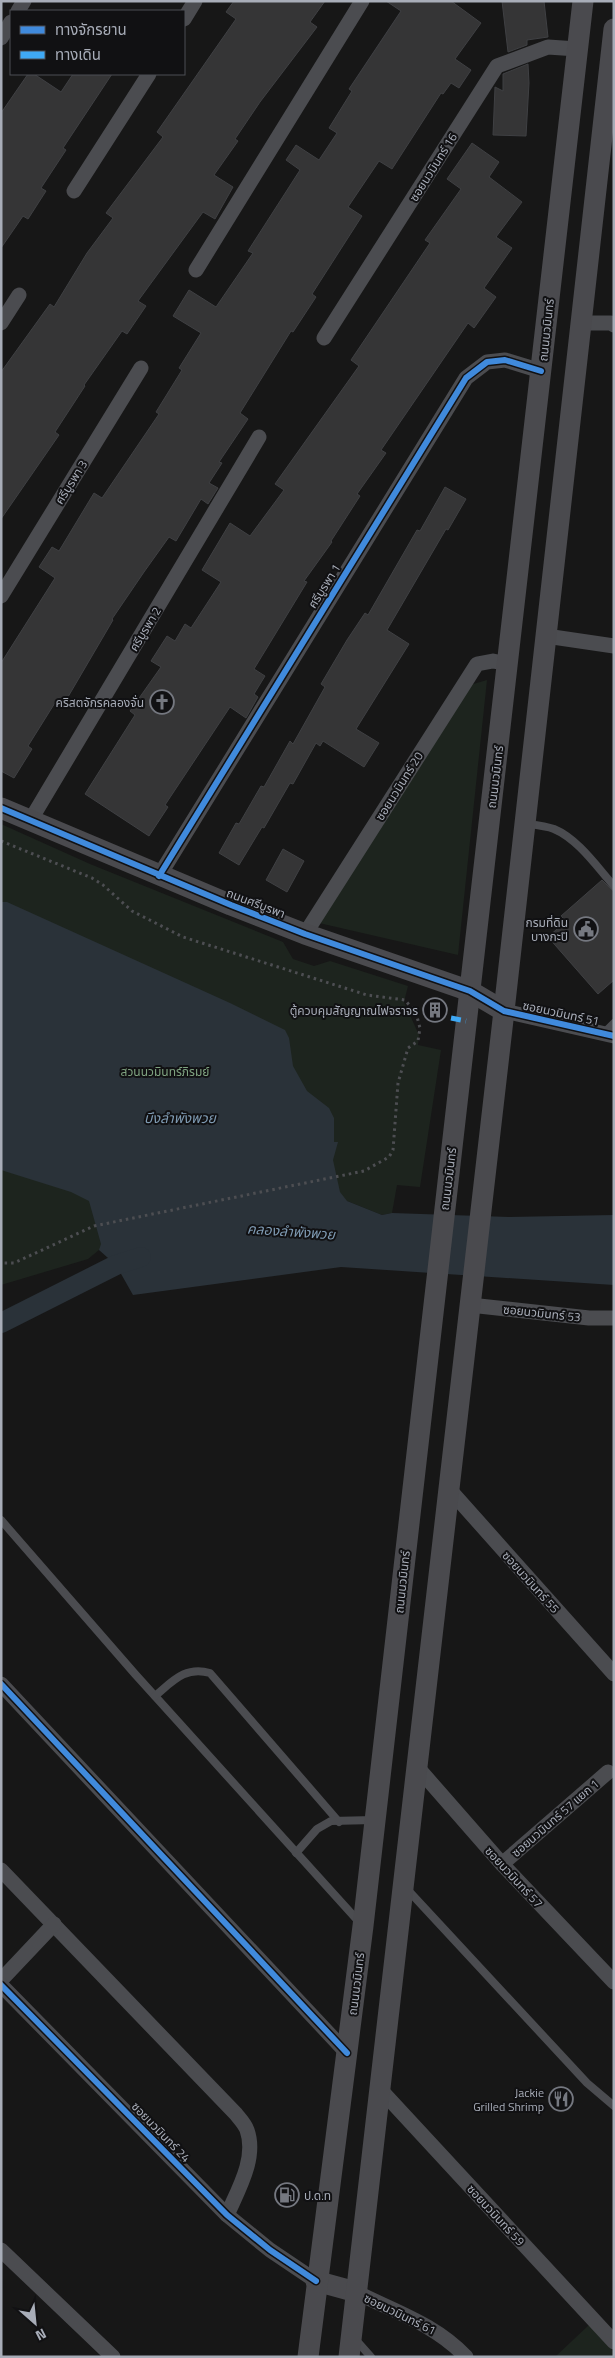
<svg xmlns="http://www.w3.org/2000/svg" width="615" height="2358" font-family="'Titillium Web','Noto Sans Thai',sans-serif">
<style>
.green{fill:#1d241e}
.water{fill:#2a3239}
.lines{fill:none;stroke-linecap:round;stroke-linejoin:round}
.canal{stroke:#2a3239;stroke-width:20}
.building{fill:#353536;stroke:#3f4043}
.path{stroke:#4d4e52;stroke-width:3;stroke-dasharray:2.5 4;stroke-linecap:butt}
.lane{stroke:#4b4c50;stroke-width:8}
.street{stroke:#4b4c50;stroke-width:15}
.secondary{stroke:#4a4a4e;stroke-width:21}
.quiet{stroke:#3fa9f5;stroke-width:5;stroke-dasharray:10 5;stroke-linecap:butt}
.cycleway-casing{stroke:#111113;stroke-width:9}
.cycleway{stroke:#408adc;stroke-width:6}
.labels{text-anchor:middle;dominant-baseline:central;stroke-width:4;stroke-linejoin:round;paint-order:stroke}
.street-label{font-size:12px;fill:#a8adb8;stroke:#111113}
.poi-label{font-size:12px;fill:#a8adb8;stroke:#111113;text-anchor:end}
.park-label{font-size:12px;fill:#7fa381;stroke:#111113}
.water-label{font-size:14px;font-style:italic;fill:#7f9bb3;stroke:#111113}
</style>
<rect width="100%" height="100%" fill="#171717"/>
<!-- green -->
<g class="green">
<path d="M487 680 458 955 319 923 470 685Z"/>
<path d="M1 824 90 864 283 942 293 959 314 966 330 961 408 986 404 1002 419 1035 418 1045 441 1050 420 1187 397 1185 392 1213 382 1215 347 1201 99 1250 88 1259 1 1285Z"/>
<path d="M589 2325 614 2352V2357H555Z"/>
</g>
<!-- water -->
<path class="water" d="M1 902H7L230 1003 285 1030 289 1038 293 1066 307 1091 329 1108 334 1118V1142H338L333 1160 340 1192 347 1201 382 1215 392 1213 509 1217 614 1215V1285L341 1267 133 1295 116 1265 99 1250 101 1244 89 1201 71 1192 1 1170Z"/>
<g class="lines">
<!-- canal -->
<path class="canal" d="M1 1323 116 1265 141 1257"/>
</g>
<!-- building -->
<g class="building">
<path d="M234 1H325L310 22 317 27 260 102 235 139 238 141 214 175 233 187 215 219 203 212 138 301 146 306 127 334 122 331 84 385 85 386 55 432 59 435 1 519V372L50 304 54 307 87 253 113 218 106 213 163 137 157 132 236 19 226 12Z"/>
<path d="M386 1H451L481 23 455 59 471 70 459 88 451 83 443 94 441 93 392 169 379 161 348 207 362 216 312 294 316 297 293 332 291 331 240 413 248 419 219 462 222 463 209 483 218 488 208 504 201 499 176 541 169 537 144 572 112 619 113 620 65 702 58 698 28 746 32 749 14 778 1 771V663L55 578 39 567 52 547 59 551 94 493 102 498 159 414 156 412 182 370 179 368 201 333 173 316 189 290 216 307 253 253 248 251 300 170 286 160 296 145 319 160 337 133 329 128 352 91 349 89 401 11Z"/>
<path d="M502 1H544L548 37 527 40V45L508 52Z"/>
<path d="M528 64 529 83 526 136 493 135 495 87 503 91V74Z"/>
<path d="M28 74H34L61 92 73 74H112L63 148 66 150 41 188 46 191 28 219 23 216 1 248V113Z"/>
<path d="M472 143 499 162 489 177 522 202 496 237 512 248 484 288 496 297 474 328 468 323 381 450 386 453 357 494 360 496 331 541 332 542 304 581 307 582 254 669 265 676 254 694 258 697 246 718 230 707 165 805 168 807 149 836 85 794 135 715 130 711 161 667 151 661 167 636 175 641 185 624 191 628 221 582 202 570 230 523 250 536 284 490 275 484 359 366 351 360 430 243 425 240 461 189 447 179Z"/>
<path d="M445 487 466 499 448 530 446 529 387 630 409 644 356 729 379 743 364 767 323 741 320 746 316 743 293 784 290 783 264 828 262 827 239 865 219 853 236 823 239 824 261 786 264 787 290 741 293 744 325 687 321 684 347 640 365 613 368 615 417 530 420 531Z"/>
<path d="M283 849 304 861 287 892 266 880Z"/>
<path d="M602 880 614 892V980L598 994 548 937 566 921 561 916Z"/>
</g>
<g class="lines">
<!-- path -->
<path class="path" d="M1 841 92 878 103 885 132 911 183 937 367 995 405 1000 416 1013 420 1028 418 1041 408 1048 398 1083 393 1150 389 1157 364 1171 94 1226 14 1263H1"/>
<!-- lane -->
<g class="lane">
<path d="M527 824C536 825 546 826 554 829 578 839 597 867 614 886"/>
<path d="M603 1034 614 1023"/>
<path d="M1 1520 135 1674 360 1923"/>
<path d="M155 1696C173 1681 185 1666 210 1673L339 1822"/>
<path d="M296 1853 317 1829 331 1821 374 1820"/>
<path d="M406 1888 587 2083 614 2106"/>
<path d="M355 2339 371 2357"/>
</g>
<!-- street -->
<g class="street">
<path d="M18 11 24 1"/>
<path d="M184 19 195 1"/>
<path d="M1 38 11 22"/>
<path d="M74 191 149 74"/>
<path d="M196 270 362 1"/>
<path d="M1 323 19 295"/>
<path d="M580 323H611L614 325"/>
<path d="M324 338 497 66 548 47 577 49"/>
<path d="M1 596 141 368"/>
<path d="M546 636 614 646"/>
<path d="M30 821 259 437"/>
<path d="M159 876 466 378 487 362 505 360 541 371"/>
<path d="M305 934 477 664 493 661 508 664"/>
<path d="M504 1011 614 1036"/>
<path d="M470 1305 589 1318H614"/>
<path d="M449 1489 614 1674"/>
<path d="M1 1684 347 2053"/>
<path d="M418 1768 502 1864 614 1982"/>
<path d="M502 1864 608 1772"/>
<path d="M1 1870 236 2114C239 2118 245 2124 247 2130 257 2158 238 2190 227 2215"/>
<path d="M1 1980 54 1924"/>
<path d="M1 1985 227 2215 270 2250 316 2281"/>
<path d="M379 2088 614 2342"/>
<path d="M1 2250 113 2357"/>
<path d="M356 2292C395 2312 435 2324 466 2357"/>
</g>
<!-- secondary -->
<g class="secondary">
<path d="M1 808 231 905 305 934 470 991 504 1011"/>
<path d="M316 2281 356 2292"/>
<path d="M308 2357 363 1926 583 1"/>
<path d="M349 2357 504 1011 614 29"/>
</g>
<!-- quiet -->
<path class="quiet" d="M451 1018 466 1021"/>
<!-- cycleway casing -->
<g class="cycleway-casing">
<g id="cycleway">
<path d="M1 808 231 905 305 934 470 991 504 1011 614 1036"/>
<path d="M159 876 466 378 487 362 505 360 541 371"/>
<path d="M1 1684 347 2053"/>
<path d="M1 1985 227 2215 270 2250 316 2281"/>
</g>
</g>
<!-- cycleway -->
<use href="#cycleway" class="cycleway"/>
</g>
<!-- icons -->
<defs>
<g id="church-ring" transform="scale(1.25)"><circle r="9.5" fill="#111113" stroke="#757880" stroke-width="1.5"/><path d="M-1.2-6h2.4v3.5h3.3v2.4h-3.3V6h-2.4V-.1h-3.3v-2.4h3.3Z" fill="#757880"/></g>
<g id="civic-ring" transform="scale(1.25)"><circle r="9.5" fill="#111113" stroke="#757880" stroke-width="1.5"/><path d="M-.6-6.5H3V-4.5H.6V-3L4-1V1h2V6H-6V1h2V-1L-.6-3ZM-1.2 2.5V6h2.4V2.5Z" fill="#757880"/></g>
<g id="building-ring" transform="scale(1.25)"><circle r="9.5" fill="#111113" stroke="#757880" stroke-width="1.5"/><path d="M-4-6H4V6H1V3H-1V6H-4ZM-2.5-4.3h1.7v1.8h-1.7ZM.8-4.3h1.7v1.8H.8ZM-2.5-1h1.7V.8h-1.7ZM.8-1h1.7V.8H.8Z" fill="#757880"/></g>
<g id="restaurant-ring" transform="scale(1.25)"><circle r="9.5" fill="#111113" stroke="#757880" stroke-width="1.5"/><path d="M-5-6h1v4h1v-4h1v4h1v-4h1v5L-1.5 .5V6h-2V.5L-5-1ZM5-6V6H3V1.5H1.5Q1.5-4 5-6Z" fill="#757880"/></g>
<g id="fuel-ring" transform="scale(1.25)"><circle r="9.5" fill="#111113" stroke="#757880" stroke-width="1.5"/><path d="M-5.5-6h7V0h2V4h1.3V-2.5L3-4.5l.8-.8L6-3V5H2.5V1h-1V6h-7ZM-4.2-4.7v3.2H.2V-4.7Z" fill="#757880"/></g>
</defs>
<g fill-rule="evenodd">
<use href="#church-ring" x="162" y="702"/>
<use href="#civic-ring" x="586" y="929"/>
<use href="#building-ring" x="435" y="1010"/>
<use href="#restaurant-ring" x="561" y="2099"/>
<use href="#fuel-ring" x="287" y="2195"/>
</g>
<g class="labels">
<!-- street labels -->
<g class="street-label">
<text transform="translate(433 167) rotate(-58)">ซอยนวมินทร์ 16</text>
<text transform="translate(546 330) rotate(-84)">ถนนนวมินทร์</text>
<text transform="translate(71 482) rotate(-58)">ศรีบูรพา 3</text>
<text transform="translate(324 586) rotate(-58)">ศรีบูรพา 1</text>
<text transform="translate(145 629) rotate(-59)">ศรีบูรพา 2</text>
<text transform="translate(495 777) rotate(-83)">ถนนนวมินทร์</text>
<text transform="translate(399 786) rotate(-58)">ซอยนวมินทร์ 20</text>
<text transform="translate(256 903) rotate(21)">ถนนศรีบูรพา</text>
<text transform="translate(561 1013) rotate(12)">ซอยนวมินทร์ 51</text>
<text transform="translate(448 1179) rotate(-83)">ถนนนวมินทร์</text>
<text transform="translate(542 1313) rotate(6)">ซอยนวมินทร์ 53</text>
<text transform="translate(402 1582) rotate(-84)">ถนนนวมินทร์</text>
<text transform="translate(531 1582) rotate(48)">ซอยนวมินทร์ 55</text>
<text transform="translate(555 1818) rotate(-41)">ซอยนวมินทร์ 57 แยก 1</text>
<text transform="translate(514 1877) rotate(47)">ซอยนวมินทร์ 57</text>
<text transform="translate(356 1984) rotate(-83)">ถนนนวมินทร์</text>
<text transform="translate(161 2132) rotate(46)">ซอยนวมินทร์ 24</text>
<text transform="translate(496 2215) rotate(47)">ซอยนวมินทร์ 59</text>
<text transform="translate(400 2314) rotate(26)">ซอยนวมินทร์ 61</text>
</g>
<!-- poi labels -->
<g class="poi-label">
<text x="144" y="702">คริสตจักรคลองจั่น</text>
<text x="568" y="922">กรมที่ดิน<tspan x="568" dy="14">บางกะปิ</tspan></text>
<text x="418" y="1010">ตู้ควบคุมสัญญาณไฟจราจร</text>
<text x="544" y="2092">Jackie<tspan x="544" dy="14">Grilled Shrimp</tspan></text>
<text x="304" y="2195" text-anchor="start">ป.ด.ท</text>
</g>
<!-- park labels -->
<g class="park-label">
<text x="165" y="1071">สวนนวมินทร์ภิรมย์</text>
</g>
<!-- water labels -->
<g class="water-label">
<text x="180" y="1117">บึงลำพังพวย</text>
<text transform="translate(291 1231) rotate(4)">คลองลำพังพวย</text>
</g>
</g>
<!-- border -->
<rect width="615" height="2358" fill="none" stroke="#a8adb8" stroke-width="5"/>
<!-- legend -->
<rect x="10" y="10" width="175" height="65" fill="#111113" stroke="#4d4f55"/>
<rect x="20" y="26" width="25" height="8" fill="#408adc" stroke="#4d4f55"/>
<text x="55" y="35" font-size="15" fill="#a8adb8">ทางจักรยาน</text>
<rect x="20" y="51" width="25" height="8" fill="#3fa9f5" stroke="#4d4f55"/>
<text x="55" y="60" font-size="15" fill="#a8adb8">ทางเดิน</text>
<!-- north arrow -->
<g transform="translate(35 2323) rotate(153)" stroke="#111113" stroke-width="4" paint-order="stroke">
<path d="M0-4L9 19L0 12L-9 19Z" fill="#a8adb8"/>
<text y="-8" font-size="14" font-weight="bold" text-anchor="middle" fill="#a8adb8">N</text>
</g>
</svg>
